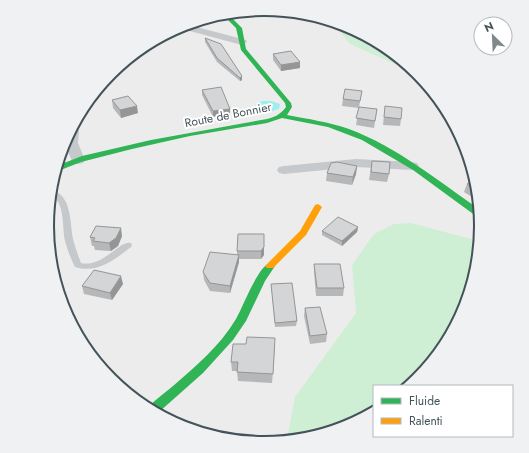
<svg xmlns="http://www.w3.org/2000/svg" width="529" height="453" font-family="Jost,sans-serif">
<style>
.green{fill:#ceefd4}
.water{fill:#a0edef}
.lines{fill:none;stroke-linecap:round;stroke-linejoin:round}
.lane{fill:#c5c9cc;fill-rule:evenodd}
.street{fill:#c5c9cc;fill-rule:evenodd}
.fast{fill:#30b455;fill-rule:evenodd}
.slow{fill:#ff9f0a;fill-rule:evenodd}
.wall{fill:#b6b7b9}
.shaded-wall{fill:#949596}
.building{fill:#d4d5d7;stroke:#949596}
.labels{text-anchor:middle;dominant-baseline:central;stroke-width:4;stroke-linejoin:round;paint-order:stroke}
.far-street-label{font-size:12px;fill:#435359;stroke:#fff}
.rim{fill:none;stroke:#435359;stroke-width:2}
</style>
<rect width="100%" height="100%" fill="#edecec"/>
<!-- green -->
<g class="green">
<path d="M332 22 348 26 414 70 406 69 350 44Z"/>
<path d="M411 223 479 241 465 310 418 380 410 386H374V410L348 428 287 439 295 397 356 313 352 265 374 234 394 224Z"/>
</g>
<!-- water -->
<path class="water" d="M271 101 280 104 279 109 265 113 255 109 256 104 262 101Z"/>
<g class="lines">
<!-- lane -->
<path class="lane" d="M54 191C72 197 70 224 73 239 75 247 78 255 81 263 103 268 119 240 131 243L132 245 131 247C114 260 97 274 75 267 71 259 67 249 65 241 62 227 65 205 53 196Z"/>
<!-- street -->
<g class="street">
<path d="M189 25 246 40 247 42 242 45 186 30 184 28Z"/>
<path d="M75 127 79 130 78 143 85 160 83 163 78 164 73 163 64 143Z"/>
<path d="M356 159 412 162 417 163 419 166 417 169 412 170 356 167 284 174 279 173 277 170 279 167 284 166Z"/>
</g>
<!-- fast -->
<g class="fast">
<path d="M230 16 242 28 246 49 291 103 292 107 287 115C308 119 329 122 349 129 397 147 437 180 479 209L480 217 476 216 413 170 362 140 328 127 282 118 267 123 190 136 132 149 81 162 58 171 59 165 82 156 151 140 267 119C275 117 281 114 286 107L285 103 241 50 236 28 225 17Z"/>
<path d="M270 263 273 264 275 266 265 281 246 321 233 340 203 373 159 412 149 406C156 399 165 393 173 386 195 367 220 346 236 319 243 307 258 266 270 263Z"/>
</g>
<!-- slow -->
<path class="slow" d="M318 204 322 207 306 235 273 268H267L265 266 300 231 315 205Z"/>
</g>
<!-- wall -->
<g class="wall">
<path d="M205 38 242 80 240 81 217 62 205 42Z"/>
<path d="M273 54 300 68 281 71 273 60Z"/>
<path d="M202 90 230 109V114L213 117 202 95Z"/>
<path d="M362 91 359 107 377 109 374 128 356 125 359 108 342 106 343 99Z"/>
<path d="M112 100 138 113 121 118 113 108Z"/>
<path d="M385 106 401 119 400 126 383 125Z"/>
<path d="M372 161 389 174 387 182 369 180Z"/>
<path d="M357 166 356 174 352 185 326 181 327 173Z"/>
<path d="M473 180 477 200 464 192 467 184Z"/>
<path d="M358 227 357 232 342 246 322 235V231Z"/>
<path d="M264 234V255L261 259H239V262L230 293 210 291 204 280 203 272 237 255V251Z"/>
<path d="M122 236 118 246 111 251 95 250 94 246H92L90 237Z"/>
<path d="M314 264 344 288 343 296H316L314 272Z"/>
<path d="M123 284 112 300 84 294 82 286Z"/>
<path d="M271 284 297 321 296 326 275 327Z"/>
<path d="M305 308 327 334 326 342 310 344 304 316Z"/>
<path d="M275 347 272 383 238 381 237 371H232L231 362Z"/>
</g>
<!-- shaded-wall -->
<g class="shaded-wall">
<path d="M300 62V68L281 71V65Z"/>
<path d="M242 76V80L240 81V78Z"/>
<path d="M137 106 138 113 121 118 120 110Z"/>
<path d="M230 109V114L213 117V111Z"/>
<path d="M357 166 356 174 352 185 353 177Z"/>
<path d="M358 227 357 232 342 246V241Z"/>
<path d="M121 228 122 236 118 246 111 251 109 243Z"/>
<path d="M264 247V255L261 259V251Z"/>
<path d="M239 255V262L230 293V286Z"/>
<path d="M121 276 123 284 112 300 110 293Z"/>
</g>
<!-- building -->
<g class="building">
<path d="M205 38 221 44 242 76 240 78 217 58Z"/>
<path d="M291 51 300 62 281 65 273 54Z"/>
<path d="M221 87 230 109 213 111 202 90Z"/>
<path d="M345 89 362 91 360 101 343 99Z"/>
<path d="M128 96 137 106 120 110 112 100Z"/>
<path d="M385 106 402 108 401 119 384 117Z"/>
<path d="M359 107 377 109 375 121 356 118Z"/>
<path d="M372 161 390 162 389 174 371 172Z"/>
<path d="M337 162 357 166 353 177 327 173 331 163Z"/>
<path d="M473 180 474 189 467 184Z"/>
<path d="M338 217 358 227 342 241 322 231Z"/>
<path d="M96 226 121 228 116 238 109 243 93 241 95 238 90 237Z"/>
<path d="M238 234H264V247L261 251H237Z"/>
<path d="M210 252 239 255 230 286 210 283 203 272Z"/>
<path d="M314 264H340L344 288H317Z"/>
<path d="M94 270 121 276 110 293 82 286Z"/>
<path d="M292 283 297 321 275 323 271 284Z"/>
<path d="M320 307 327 334 310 336 305 308Z"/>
<path d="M247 337 275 338 273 374 237 372 238 362H231L233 344H246Z"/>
</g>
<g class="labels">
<!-- far-street labels -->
<g class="far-street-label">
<text transform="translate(228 115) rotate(-11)">Route de Bonnier</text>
</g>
</g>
<!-- crop -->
<path d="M0 0H529V453H0ZM54 226a210 210 0 1 1 420 0a210 210 0 1 1-420 0Z" fill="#f0f1f2" fill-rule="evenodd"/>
<path class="rim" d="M54 226a210 210 0 1 1 420 0a210 210 0 1 1-420 0Z"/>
<!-- legend -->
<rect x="373" y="385" width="140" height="52" fill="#ffffff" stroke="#b4babd"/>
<rect x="381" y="398" width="20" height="6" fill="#30b455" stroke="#b4babd"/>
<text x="409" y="405" font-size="12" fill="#435359">Fluide</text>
<rect x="381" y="418" width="20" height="6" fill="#ff9f0a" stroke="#b4babd"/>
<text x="409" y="425" font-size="12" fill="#435359">Ralenti</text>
<!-- north arrow -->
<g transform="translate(493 36) rotate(336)"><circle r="19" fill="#ffffff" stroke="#b4babd"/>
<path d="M0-3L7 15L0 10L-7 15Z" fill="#7e898c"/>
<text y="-6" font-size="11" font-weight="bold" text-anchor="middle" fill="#435359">N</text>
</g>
</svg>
